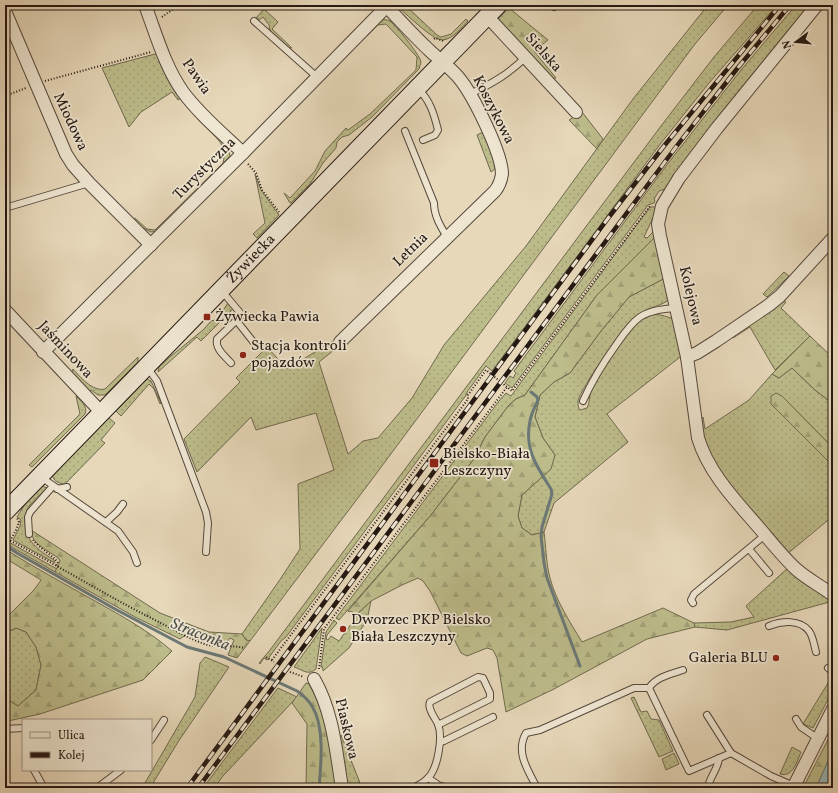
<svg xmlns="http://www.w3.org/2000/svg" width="838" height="793" font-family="Vollkorn,serif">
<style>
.grass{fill:url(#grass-dots);stroke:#706a4e}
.forest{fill:url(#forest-firs);stroke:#706a4e}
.water{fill:#9ab8b9;stroke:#6b7876}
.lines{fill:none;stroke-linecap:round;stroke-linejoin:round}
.stream{stroke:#6b7876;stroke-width:3}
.lane-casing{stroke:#55483c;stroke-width:8}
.street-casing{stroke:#55483c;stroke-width:14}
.secondary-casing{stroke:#241812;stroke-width:19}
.path{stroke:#241812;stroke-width:2;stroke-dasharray:1 2;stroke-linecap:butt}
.lane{stroke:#efe6d2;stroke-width:6}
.street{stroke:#efe6d2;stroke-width:12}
.secondary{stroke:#efe6d2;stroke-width:17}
.rail-casing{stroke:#241812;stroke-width:4.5}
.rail{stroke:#efe6d2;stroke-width:3;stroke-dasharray:9;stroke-linecap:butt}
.poi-dot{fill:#8f2418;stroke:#efe6d2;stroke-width:1.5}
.labels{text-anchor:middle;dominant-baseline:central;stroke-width:3.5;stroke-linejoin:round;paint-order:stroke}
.street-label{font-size:15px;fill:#241812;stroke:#efe6d2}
.poi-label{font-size:15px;fill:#241812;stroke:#efe6d2;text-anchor:start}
.water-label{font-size:16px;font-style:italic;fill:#4d504c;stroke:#efe6d2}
</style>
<defs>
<pattern id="grass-dots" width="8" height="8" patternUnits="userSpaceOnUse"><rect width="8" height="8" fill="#bdbc8b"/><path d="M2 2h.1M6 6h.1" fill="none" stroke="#a2a177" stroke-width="1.8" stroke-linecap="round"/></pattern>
<pattern id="forest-firs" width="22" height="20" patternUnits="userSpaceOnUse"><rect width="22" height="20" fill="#bdbc8b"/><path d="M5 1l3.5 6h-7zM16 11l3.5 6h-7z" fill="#a2a177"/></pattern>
</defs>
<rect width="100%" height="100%" fill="#e7d8ba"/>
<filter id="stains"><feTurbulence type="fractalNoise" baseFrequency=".005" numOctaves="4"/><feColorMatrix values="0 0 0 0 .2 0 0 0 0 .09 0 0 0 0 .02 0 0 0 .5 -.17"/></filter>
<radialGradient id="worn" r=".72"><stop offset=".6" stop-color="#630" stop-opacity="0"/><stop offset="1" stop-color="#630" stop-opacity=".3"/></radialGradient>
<!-- grass -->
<g class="grass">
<path d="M396 5H405L437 35 441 37 451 34 466 19 468 21C462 27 453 39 443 40 433 41 404 12 396 5Z"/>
<path d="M708 5H728L695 44 376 474 250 641 246 640 242 634 279 581 300 549 298 484 334 470 316 413 256 430 251 417 197 472 184 439 240 382 236 378 267 347 287 369 333 341 339 346 319 362 348 454 363 441 378 438 412 398 444 345 526 246 633 99Z"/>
<path d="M758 5H777L709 83 661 143 492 371 486 366 467 392V394L286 637 281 641 267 660 264 658 260 664 259 663 270 650 661 126 714 57Z"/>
<path d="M796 5H814L665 189 659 191 654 199 655 200 654 203 648 205 512 388 505 383 510 376 513 378 516 373 514 371 666 166 741 70Z"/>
<path d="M264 9 278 22 272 29 292 48H288L270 31 269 25 263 17 259 20 256 18Z"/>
<path d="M380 20C383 20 387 19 390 21 397 26 416 51 420 59L421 62 419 69 372 117 349 135 342 137 337 142 336 148 323 163 310 184 291 203H290L284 193 290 198 315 171 325 151 346 128 348 130 370 114 416 70 417 57 386 24 378 25 367 36 365 34Z"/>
<path d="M159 53 182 97 178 100 172 92 141 112 129 127 102 68Z"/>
<path d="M210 126C215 133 230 149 230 156L157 231 151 232 143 228 141 229 134 221 135 218 147 229 155 230 223 163C227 145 218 140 207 128Z"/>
<path d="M481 133H485L496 166 495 169 491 172 477 135Z"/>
<path d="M255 174 261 190 279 215 257 238 253 234 265 223Z"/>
<path d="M650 207H655L657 209 644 237 647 238 653 232 658 234 597 295 525 395 516 399 509 405 485 437 474 459 431 515 339 620 336 618 345 606 499 401 506 393 511 396Z"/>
<path d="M784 272 789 276 767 297 763 294Z"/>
<path d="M667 277 671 298C661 307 650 306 639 314 627 321 580 389 578 401 578 405 578 407 580 410L587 408C590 403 589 397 591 390 594 377 632 322 644 317 658 312 664 316 677 320L684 354 607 414 628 442 554 503 544 532 532 535 522 528 518 516 522 495 550 469 555 455 543 438 535 417 540 395 554 382 570 373 601 331 629 297Z"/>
<path d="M780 301 786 302 781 308 810 336 775 370 750 327 733 338 732 336Z"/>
<path d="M228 303 233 309 201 341 197 337 158 372 159 367 171 356 203 330 212 320 213 321 220 315Z"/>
<path d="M138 357V362L105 395H98L91 390 88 392 71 374 73 369C80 377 93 392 105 389Z"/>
<path d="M792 368 815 390 833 404V448L782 396 771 404 833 466V516L786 555 717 473 699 424 703 417 705 429 749 400 772 374 779 378Z"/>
<path d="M147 379 151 381 161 403 160 404 154 389 149 384 121 416 116 411Z"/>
<path d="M76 396C81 401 88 406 85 414L32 467 29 465 80 414Z"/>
<path d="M109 418 115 423 101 440 105 443 67 482 64 484C58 483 54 481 52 475Z"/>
<path d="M42 486 47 488C41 494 34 500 29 506 26 511 25 516 25 521 25 541 38 550 54 560L55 563 13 540 20 526 21 520 17 517 25 504Z"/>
<path d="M5 540 57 569 55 572 15 549 5 542Z"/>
<path d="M790 566 833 599V601L727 630 695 627 694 623 731 622 754 617 746 606Z"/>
<path d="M371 601 367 620 349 648 323 671V668L321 667 326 632 334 620 337 623 327 635 326 639 328 640 331 636 339 641 357 616 356 615Z"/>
<path d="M16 628 26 632 36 647 41 665 36 690 18 706 5 698V633Z"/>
<path d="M322 628 316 669C308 676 303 670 294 667Z"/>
<path d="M205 657 229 667 178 742 150 788H142L195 697 200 663Z"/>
<path d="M831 678 833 681V690L813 728 803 724Z"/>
<path d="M278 688 297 697 223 776 214 788H203Z"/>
<path d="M634 697 641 712 647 711 651 719 659 720 673 751 659 757 631 698Z"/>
<path d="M341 735 362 788H346L340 741Z"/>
<path d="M792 747 801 752C797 761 793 778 780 774Z"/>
<path d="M674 753 679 764 666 770 662 759Z"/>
</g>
<!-- forest -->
<g class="forest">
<path d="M509 8 548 40 534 51 556 78 549 79 498 22 499 18Z"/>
<path d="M582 112 603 139 597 149 569 120Z"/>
<path d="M658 234 667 277 629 297 601 331 570 373 554 382 540 395 535 417 543 438 555 455 551 469 522 495 518 516 522 528 532 535 544 532C546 547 546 563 550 578 556 601 570 622 582 642L663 608 694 623 695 627 647 639 554 689 506 712 497 658 493 650 487 648 467 656 461 653 430 591 423 581 418 578 402 585 371 601 356 615 351 611 349 612 348 611 431 515 474 459 485 437 509 405 516 399 525 395 597 295Z"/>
<path d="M810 336 833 358 832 403 815 390 792 368 779 378 772 374Z"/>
<path d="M776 393 782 396 833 448V466L771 404V396Z"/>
<path d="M31 530 160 613 209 632 242 634 246 640 250 641 237 658 228 655 234 640 230 638 225 644C208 644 202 641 187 634L180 639 135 617 55 572 60 561 59 559C49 550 31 545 31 530Z"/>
<path d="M5 549C35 568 65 584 95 601 122 616 149 631 172 651L143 680 40 714 8 721 5 717V698L18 706 36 690 41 665 36 647 26 632 16 628 5 633V619L34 590 41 580 5 558Z"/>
<path d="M306 683 309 684C327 716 331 752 337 788H306L307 724 292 703Z"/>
<path d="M833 730V750L816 788H803Z"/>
</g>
<!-- water -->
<path class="water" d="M833 750V788H816Z"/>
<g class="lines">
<!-- stream -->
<g class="stream">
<path d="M531 392 537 397 538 400C535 407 531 414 530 421 524 449 537 467 551 489L552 494 542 527 541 536 544 563 547 578 580 666"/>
<path d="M5 545 17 553 115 609 187 647 224 657 297 691C303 695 308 700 312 706 325 727 321 764 319 788"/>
</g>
<!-- lane casing -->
<g class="lane-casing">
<g id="lane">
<path d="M551 5 554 7"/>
<path d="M254 21 317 77"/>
<path d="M418 89C430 100 434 114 438 130L435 135 423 140"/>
<path d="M470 94C493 83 507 75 526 57"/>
<path d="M405 131 434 203C434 216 441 227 447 237"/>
<path d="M5 208 89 183"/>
<path d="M221 290 242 315 217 339C215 349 225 356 231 363"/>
<path d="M236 320 255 344"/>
<path d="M147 367 157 381 206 512 208 523 206 552"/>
<path d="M583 401C592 381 603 363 616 345 623 335 630 324 640 317 651 310 664 309 676 308"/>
<path d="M41 477 118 531 133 552 137 563"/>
<path d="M57 489 67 487"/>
<path d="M106 522 117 512 123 504"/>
<path d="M29 534 28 517 30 512 53 486"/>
<path d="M749 549 769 573"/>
<path d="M693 603 691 600 694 594 765 535"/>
<path d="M769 626C781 621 800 619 809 631 813 636 814 645 816 652"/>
<path d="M828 668 833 672"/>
<path d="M649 688C656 677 671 674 683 670"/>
<path d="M707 715 731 753 771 776 794 786"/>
<path d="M796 719 801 727 817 738"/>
<path d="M5 729 23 728"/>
<path d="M151 740 164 720"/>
<path d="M440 742 444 741 493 717"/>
<path d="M34 770 44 788"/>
<path d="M428 778 440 786 450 788"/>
<path d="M97 788 121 770"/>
<path d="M412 788C417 786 424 782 428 778 438 768 443 737 438 724 435 718 427 708 430 702L478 677 483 678 490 693V699L438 725"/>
<path d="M537 788C528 770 515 752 526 733L540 730 634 688H649L689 771 731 753"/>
<path d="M708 788C709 777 718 770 719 758"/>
</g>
</g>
<!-- street casing -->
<g class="street-casing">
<g id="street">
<path d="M145 5C156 34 165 67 183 92 199 114 223 134 243 153"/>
<path d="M817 5 717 128 679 178 662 206 658 224 660 236 687 357 698 438C709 474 737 502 761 530 772 543 783 557 796 569 807 579 821 586 833 595"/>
<path d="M5 11 66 154 73 165 89 183 151 245"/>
<path d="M487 16 576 112"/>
<path d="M5 310 101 412"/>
<path d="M340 342 495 191C499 186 501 181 502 174 502 153 473 95 459 78 450 67 438 59 428 49 413 35 399 19 385 5"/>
<path d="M43 352 243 153 388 5"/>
<path d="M687 357 697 353 716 341 769 305 780 296 833 238"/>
<path d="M314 679C333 712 336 751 342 788"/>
<path d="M793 788 833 709"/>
</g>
</g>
<!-- secondary casing -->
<g class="secondary-casing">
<g id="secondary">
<path id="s1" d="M5 512 498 5"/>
</g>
</g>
<!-- path -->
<g class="path">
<path d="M162 17 179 5"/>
<path d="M434 39 435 38 444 41"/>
<path d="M45 81 151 52"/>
<path d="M5 96 26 88"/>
<path d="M248 164 256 173 262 190 279 212"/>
<path d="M5 538C58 565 108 597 161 623 174 630 188 638 202 643 216 649 230 644 244 648"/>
<path d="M33 540C39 548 54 556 58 563L56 566"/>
<path d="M10 541 16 530 19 522 17 518"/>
<path d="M266 657 274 662"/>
<path d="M272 660 468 399V395L486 370 512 391 650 206"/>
<path d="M319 669 324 629 507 387"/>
<path d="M290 672 304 677"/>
</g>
<!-- lane -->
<use href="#lane" class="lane"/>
<!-- street -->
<use href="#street" class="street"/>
<!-- secondary -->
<use href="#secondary" class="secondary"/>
<!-- rail casing -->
<g class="rail-casing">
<g id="rail">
<path d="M187 788 609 217 664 146 780 5"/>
<path d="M198 788 676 147 736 70 790 5"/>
</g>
</g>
<!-- rail -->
<use href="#rail" class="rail"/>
</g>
<!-- markers -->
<g class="poi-dot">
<rect x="203" y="313" width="8" height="8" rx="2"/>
<circle cx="243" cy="355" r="4"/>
<rect x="429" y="458" width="10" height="10" rx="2"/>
<circle cx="343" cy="629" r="4"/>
<circle cx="776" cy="658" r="4"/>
</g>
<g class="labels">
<!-- street labels -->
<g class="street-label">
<text transform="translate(543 53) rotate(48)">Sielska</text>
<text transform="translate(196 77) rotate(56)">Pawia</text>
<text transform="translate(493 110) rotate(63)">Koszykowa</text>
<text transform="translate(70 122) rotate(65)">Miodowa</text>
<text transform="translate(205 169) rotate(-45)">Turystyczna</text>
<text transform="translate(411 250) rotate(-44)">Letnia</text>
<text stroke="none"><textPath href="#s1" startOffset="353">Żywiecka</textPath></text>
<text transform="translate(690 296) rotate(77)">Kolejowa</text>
<text transform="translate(65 350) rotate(47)">Jaśminowa</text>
<text transform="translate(346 729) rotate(77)">Piaskowa</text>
</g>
<!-- poi labels -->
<g class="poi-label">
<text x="215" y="317">Żywiecka Pawia</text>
<text x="251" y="346">Stacja kontroli<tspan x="251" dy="17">pojazdów</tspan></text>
<text x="443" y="454">Bielsko-Biała<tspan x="443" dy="17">Leszczyny</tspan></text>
<text x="351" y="620">Dworzec PKP Bielsko<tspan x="351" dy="17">Biała Leszczyny</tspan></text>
<text x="768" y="658" text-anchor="end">Galeria BLU</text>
</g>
<!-- water labels -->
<g class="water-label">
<text transform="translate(200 635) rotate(22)">Straconka</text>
</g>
</g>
<!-- margin -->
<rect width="838" height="793" fill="none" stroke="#e7d8ba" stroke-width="20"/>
<rect x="6" y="6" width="826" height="781" fill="none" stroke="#241812" stroke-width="2"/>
<rect x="10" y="10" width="818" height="773" fill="none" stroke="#241812"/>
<!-- legend -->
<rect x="22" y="719" width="130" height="52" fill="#efe6d2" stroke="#9e9485"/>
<rect x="30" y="732" width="20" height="6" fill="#efe6d2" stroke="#9e9485"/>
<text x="58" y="739" font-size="12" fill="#241812">Ulica</text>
<rect x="30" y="752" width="20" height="6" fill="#241812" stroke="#9e9485"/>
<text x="58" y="759" font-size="12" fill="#241812">Kolej</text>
<!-- north arrow -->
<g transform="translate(796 42) rotate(254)" stroke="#efe6d2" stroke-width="3" paint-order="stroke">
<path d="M0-3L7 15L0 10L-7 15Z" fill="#241812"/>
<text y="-6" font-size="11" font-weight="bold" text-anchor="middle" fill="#241812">N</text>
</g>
<rect width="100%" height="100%" filter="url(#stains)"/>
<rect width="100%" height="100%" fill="url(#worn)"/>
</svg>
